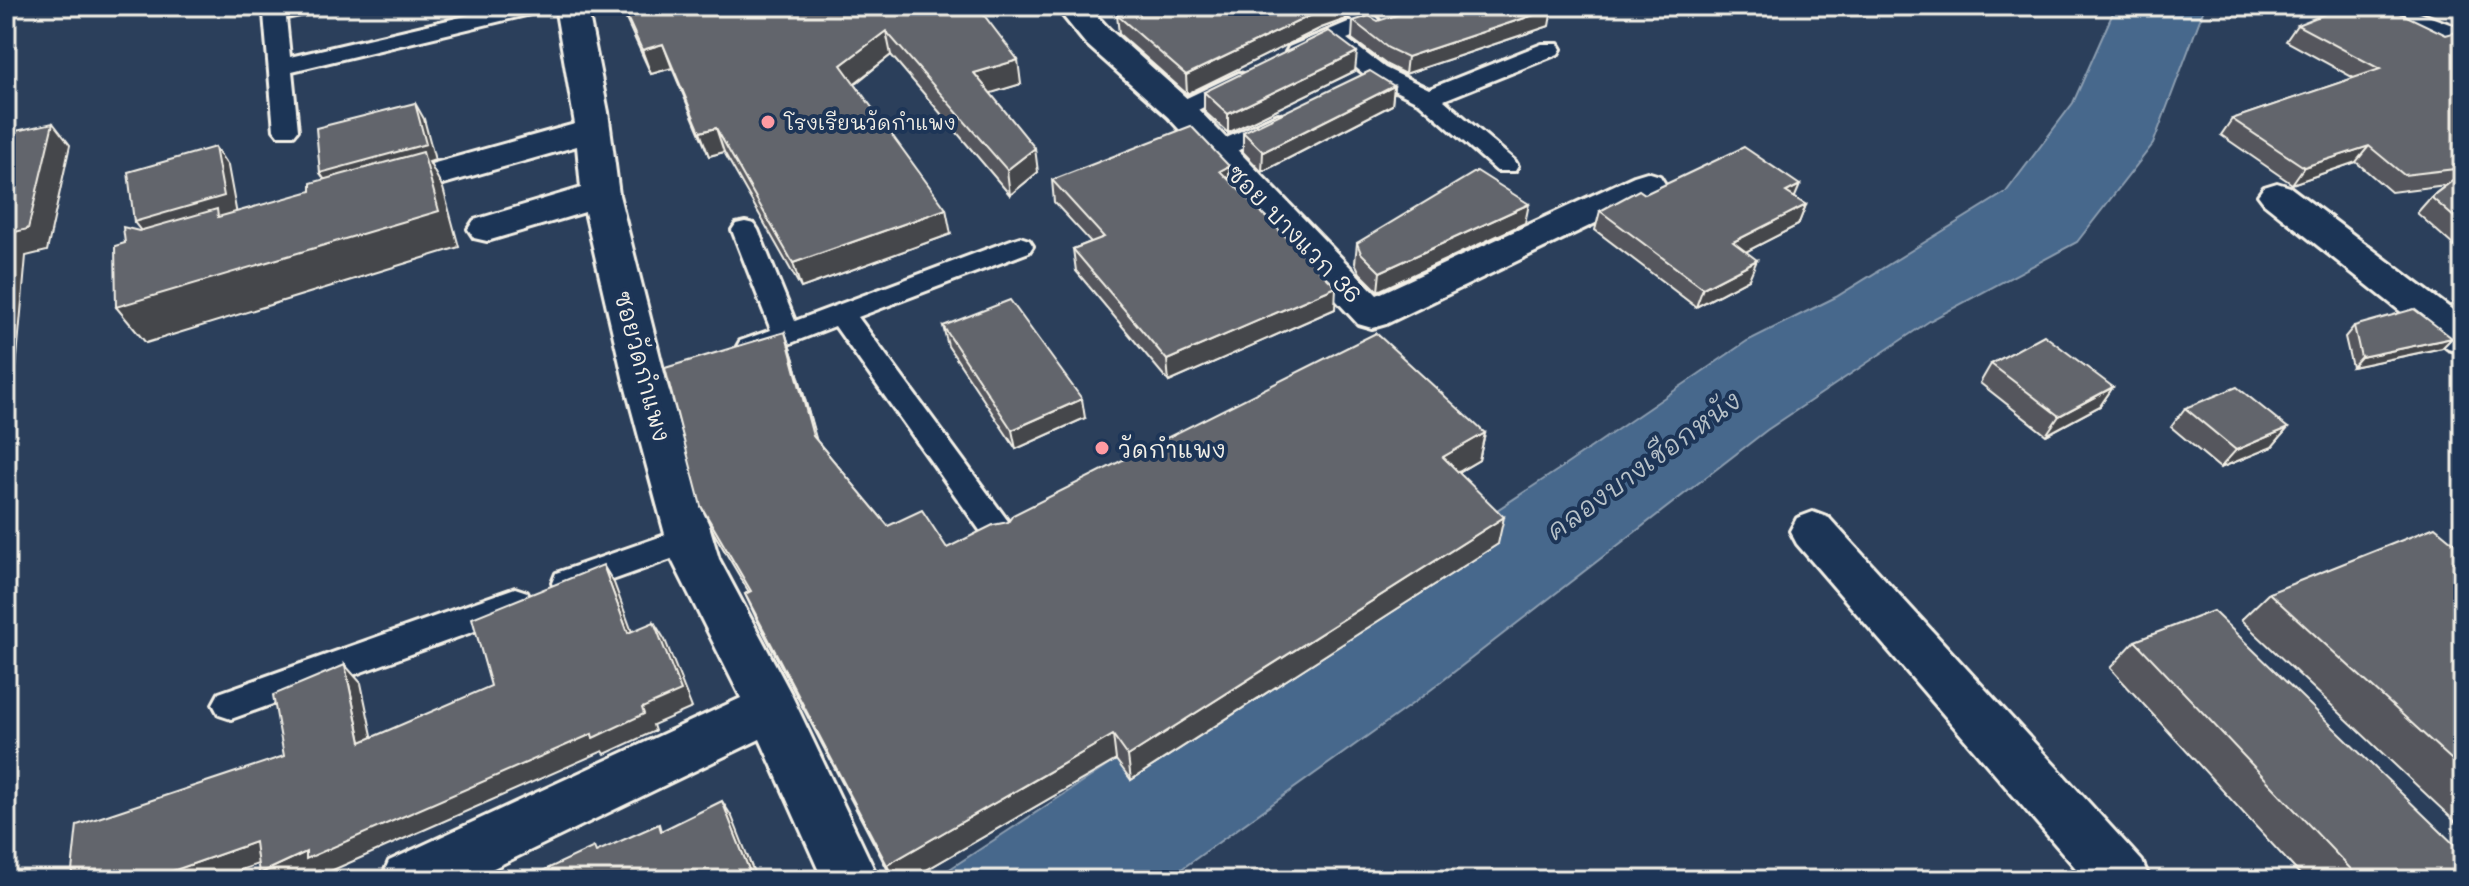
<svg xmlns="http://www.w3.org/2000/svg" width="2469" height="886" font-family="Mali,'Playpen Sans Thai',sans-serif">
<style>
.water{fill:#47678c;stroke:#8c9eb1;stroke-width:2}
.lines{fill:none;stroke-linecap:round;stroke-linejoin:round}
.lane-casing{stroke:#f4f1e8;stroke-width:6}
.street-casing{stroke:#f4f1e8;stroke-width:6}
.lane{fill:#1d3557;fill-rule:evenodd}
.street{fill:#1d3557;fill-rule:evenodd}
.wall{fill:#54575d;stroke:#f4f1e8;stroke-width:2}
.shaded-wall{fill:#45474c;stroke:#f4f1e8;stroke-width:2}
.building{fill:#62656c;stroke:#f4f1e8;stroke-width:2}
.poi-dot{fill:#ff9aa2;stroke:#1d3557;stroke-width:3}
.labels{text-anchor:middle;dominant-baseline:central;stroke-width:8;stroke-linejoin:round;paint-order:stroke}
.far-poi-label{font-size:20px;fill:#f4f1e8;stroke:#1d3557;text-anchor:start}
.street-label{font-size:24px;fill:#f4f1e8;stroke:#1d3557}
.poi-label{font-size:24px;fill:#f4f1e8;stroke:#1d3557;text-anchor:start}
.water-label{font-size:26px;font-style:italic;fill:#b7c1c8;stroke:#1d3557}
</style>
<rect width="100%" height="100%" fill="#2b3f5b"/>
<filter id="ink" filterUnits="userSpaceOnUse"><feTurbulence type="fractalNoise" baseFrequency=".0125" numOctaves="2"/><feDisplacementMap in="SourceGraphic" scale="16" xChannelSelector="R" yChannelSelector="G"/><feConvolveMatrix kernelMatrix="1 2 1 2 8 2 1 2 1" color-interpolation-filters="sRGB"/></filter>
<g filter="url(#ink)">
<!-- water -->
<path class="water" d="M2116 6H2205L2153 144 2077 242 1931 320 1767 430 1419 699 1166 880H933L1564 466 1747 341 1836 297 2006 192 2073 103Z"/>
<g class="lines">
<!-- lane casing -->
<g class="lane-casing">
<g id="lane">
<path d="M282 6H322L319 11 286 18 290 57 508 6H546L543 11 292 71 298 130 294 135H278L274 130 264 14 267 9Z"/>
<path d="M1336 6C1355 6 1368 6 1380 21L1377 26 1347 39 1385 68 1429 89 1542 44H1558L1561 49 1558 54 1444 100 1515 161 1518 166 1515 171H1497L1420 103 1369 78 1329 46 1305 57H1289L1286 52 1289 47 1353 20Z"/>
<path d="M1239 73 1247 75 1251 80 1247 85 1188 115H1172L1168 110 1172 105Z"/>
<path d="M1278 114 1286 116 1290 121 1286 126 1227 156H1209L1206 151 1209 146Z"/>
<path d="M745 222 754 224 758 230 795 321 1011 240 1020 237 1029 240 1033 246 1029 252 858 317 1013 528 1018 537 1013 546 1002 550 991 546 835 326 760 355 750 358 740 355 736 348 740 341 771 330 732 230 736 224Z"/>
<path d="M691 526 702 530 707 539 702 548 568 596 556 593 552 583 556 573Z"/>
<path d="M515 588 527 592 532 602 527 612 231 719 219 715 213 704 219 693Z"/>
</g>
</g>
<!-- street casing -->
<g class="street-casing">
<g id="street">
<path d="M555 6H587L608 112 619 195 666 381 719 559 790 692 879 880H823L760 739 469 880H381L389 861 741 698 672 560 624 381 585 212 487 241 474 238 468 229 474 220 581 188 577 146 380 202 367 198 362 190 367 182 575 124Z"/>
<path d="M1055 6H1088L1109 29 1192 103 1377 295 1634 176 1647 172 1660 176 1665 184 1660 192 1386 324 1372 328 1358 324 1168 117 1085 43Z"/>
<path d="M2355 6H2401L2463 29V50L2360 13Z"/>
<path d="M2277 183 2290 187 2463 318V353L2448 349 2264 203 2258 195 2264 187Z"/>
<path d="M1813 512 1829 518 2142 861 2150 880H2086L1797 544 1790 531 1797 518Z"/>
</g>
</g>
<!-- lane -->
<use href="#lane" class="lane"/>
<!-- street -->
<use href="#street" class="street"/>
</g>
<!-- wall -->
<g class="wall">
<path d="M620 6H977L1021 84 990 93 1038 172 1010 195 891 55 855 84 951 234 801 288 724 152 709 156 672 68 651 74Z"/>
<path d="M1117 15 1346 19 1321 28 1187 94 1119 34Z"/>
<path d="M1353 21H1378L1549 26 1405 74 1387 65 1352 39Z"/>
<path d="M2297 25 2463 36V254L2417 213 2431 197 2446 185 2391 192 2356 162 2292 184 2221 135 2232 119 2354 78 2286 41Z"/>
<path d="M1355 71 1228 133 1204 111V92Z"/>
<path d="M1394 86 1392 105 1262 172 1243 152V132Z"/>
<path d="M1229 166V181L1335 309 1169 382 1076 271 1073 249 1091 242 1054 202 1052 180Z"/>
<path d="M1645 194 1795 198 1806 205 1798 225 1745 252 1749 279 1696 307 1595 230 1600 211Z"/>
<path d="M1525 223 1378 291 1360 273 1355 263 1357 243Z"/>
<path d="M2463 293V315L2451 305Z"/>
<path d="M943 326 1085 418 1016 449 948 346Z"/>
<path d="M2354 326 2452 338 2442 348 2352 367 2345 337Z"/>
<path d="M785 332 794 360 816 440 888 526 947 548 1485 433 1479 460 1459 472 1498 544 1131 780 1116 760 909 880H893L757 620 745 594 749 592 714 533 701 506Z"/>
<path d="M1991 364 2113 387 2100 406 2046 435 1980 383Z"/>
<path d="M2185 408 2288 428 2272 447 2220 468 2171 427Z"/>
<path d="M2463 550V829L2241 620 2269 593Z"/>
<path d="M2135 641 2463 880H2305L2110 668Z"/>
</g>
<!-- shaded-wall -->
<g class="shaded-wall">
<path d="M1332 6H1347L1346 19 1321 28 1187 94 1186 75 1322 10Z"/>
<path d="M1552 9 1549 26 1405 74 1407 57Z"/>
<path d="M886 31 891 55 847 89 841 65Z"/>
<path d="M663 44 672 68 651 74 642 50Z"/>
<path d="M1357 52 1355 71 1228 133V114Z"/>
<path d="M1018 60 1021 84 978 97 974 73Z"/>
<path d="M1394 86 1392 105 1262 172 1263 152Z"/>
<path d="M415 103 424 119 435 160 429 162 443 188 459 247 146 343 116 307 331 189 320 173Z"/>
<path d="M53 123 70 145 47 251 26 256 15 380 6 382V234Z"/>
<path d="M716 128 724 152 709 156 700 132Z"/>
<path d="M2369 146 2356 162 2292 184 2304 167Z"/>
<path d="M215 147 228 166 237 215 149 241 134 222Z"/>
<path d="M1035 148 1038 172 1010 195 1007 170Z"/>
<path d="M1229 166V188L1220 171Z"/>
<path d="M1800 185 1792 204 1786 192Z"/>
<path d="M1529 204 1525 223 1378 291 1380 272Z"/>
<path d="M1806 205 1798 225 1726 262 1733 242Z"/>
<path d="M946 209 951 234 801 288 793 263Z"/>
<path d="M1757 260 1749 279 1696 307 1703 288Z"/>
<path d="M1336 287 1335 309 1169 382 1167 360Z"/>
<path d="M785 332 794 360 823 463 813 436Z"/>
<path d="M2452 338 2442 348 2352 367 2361 357Z"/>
<path d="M2113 387 2100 406 2046 435 2059 416Z"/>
<path d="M1082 399 1085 418 1016 449 1012 430Z"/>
<path d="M2288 428 2272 447 2220 468 2236 450Z"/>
<path d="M1485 433 1479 460 1438 484 1443 457Z"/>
<path d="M1504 517 1498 544 1131 780 1128 756Z"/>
<path d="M603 565 614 583 639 651 628 633Z"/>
<path d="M654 622 665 640 692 708 653 725 655 731 605 754 603 751 324 874 319 870 298 880H267L259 874 306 852 642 708Z"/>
<path d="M345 665 361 683 377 759 361 742Z"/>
<path d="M1113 735 1116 760 909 880H894L887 865Z"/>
<path d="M722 801 732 817 757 880H753Z"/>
<path d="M255 842 275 858 212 880H147Z"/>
</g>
<!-- building -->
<g class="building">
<path d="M622 6H977L1018 60 974 73 1035 148 1007 170 886 31 841 65 946 209 793 263 716 128 700 132 663 44 642 50Z"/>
<path d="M1139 6H1332L1322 10 1186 75 1117 15Z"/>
<path d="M1425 6H1549L1552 9 1407 57 1388 48 1353 21 1369 16 1378 21Z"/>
<path d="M2345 6H2386L2446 35 2456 32 2463 36V168L2404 175 2369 146 2304 167 2232 119 2380 69 2297 25Z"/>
<path d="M1329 31 1357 52 1228 114 1204 92Z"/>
<path d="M1370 71 1394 86 1263 152 1243 132Z"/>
<path d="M415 103 426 144 320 173 316 128Z"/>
<path d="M53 123 28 229 6 234V237V133Z"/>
<path d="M1191 126 1229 166 1220 171 1336 287 1167 360 1073 249 1104 237 1052 180Z"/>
<path d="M215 147 224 196 134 222 128 172Z"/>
<path d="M1744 147 1800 185 1786 192 1806 205 1733 242 1757 260 1703 288 1600 211 1639 190 1645 194Z"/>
<path d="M423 152 439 211 116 307 115 246 125 243 123 227 139 231 217 209 218 217 311 191V183Z"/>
<path d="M1477 171 1529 204 1380 272 1361 253 1357 243Z"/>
<path d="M2463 173V225L2431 197Z"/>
<path d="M1010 300 1082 399 1012 430 943 326Z"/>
<path d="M2414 309 2452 338 2361 357 2354 326Z"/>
<path d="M785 332 813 436 888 526 922 510 947 548 993 525 1008 522 1013 515 1376 333 1485 433 1443 457 1504 517 1128 756 1113 735 887 865 745 594 751 591 701 506 665 368Z"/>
<path d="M2044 335 2113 387 2059 416 1991 364Z"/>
<path d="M2237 387 2288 428 2236 450 2185 408Z"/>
<path d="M2435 527 2463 550V770L2269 593Z"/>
<path d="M603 565 628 633 654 622 681 691 642 708 644 714 593 738 592 734 306 859V852L259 874 255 842 147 880H71L77 825 284 756 273 695 345 665 361 742 491 686 472 618Z"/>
<path d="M2213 611 2463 853V880H2361L2135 641Z"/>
<path d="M722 801 753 880H514L533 870 534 875 594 847 596 852 659 824 661 831Z"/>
</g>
</g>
<!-- markers -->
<g class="poi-dot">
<circle cx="768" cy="122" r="8"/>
<circle cx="1102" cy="448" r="8"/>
</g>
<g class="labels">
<!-- far-poi labels -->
<g class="far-poi-label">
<text x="784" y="122">โรงเรียนวัดกำแพง</text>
</g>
<!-- street labels -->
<g class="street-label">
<text transform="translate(1295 233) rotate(46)">ซอย บางแวก 36</text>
<text transform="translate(643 366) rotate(75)">ซอยวัดกำแพง</text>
</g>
<!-- poi labels -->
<g class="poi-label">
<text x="1118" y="448">วัดกำแพง</text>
</g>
<!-- water labels -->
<g class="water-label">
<text transform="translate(1643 465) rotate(-36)">คลองบางเชือกหนัง</text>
</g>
</g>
<!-- margin -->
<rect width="2469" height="886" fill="none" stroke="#1d3557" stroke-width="32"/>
<rect x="16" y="16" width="2437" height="854" fill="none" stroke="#f4f1e8" stroke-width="3" filter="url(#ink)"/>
</svg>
